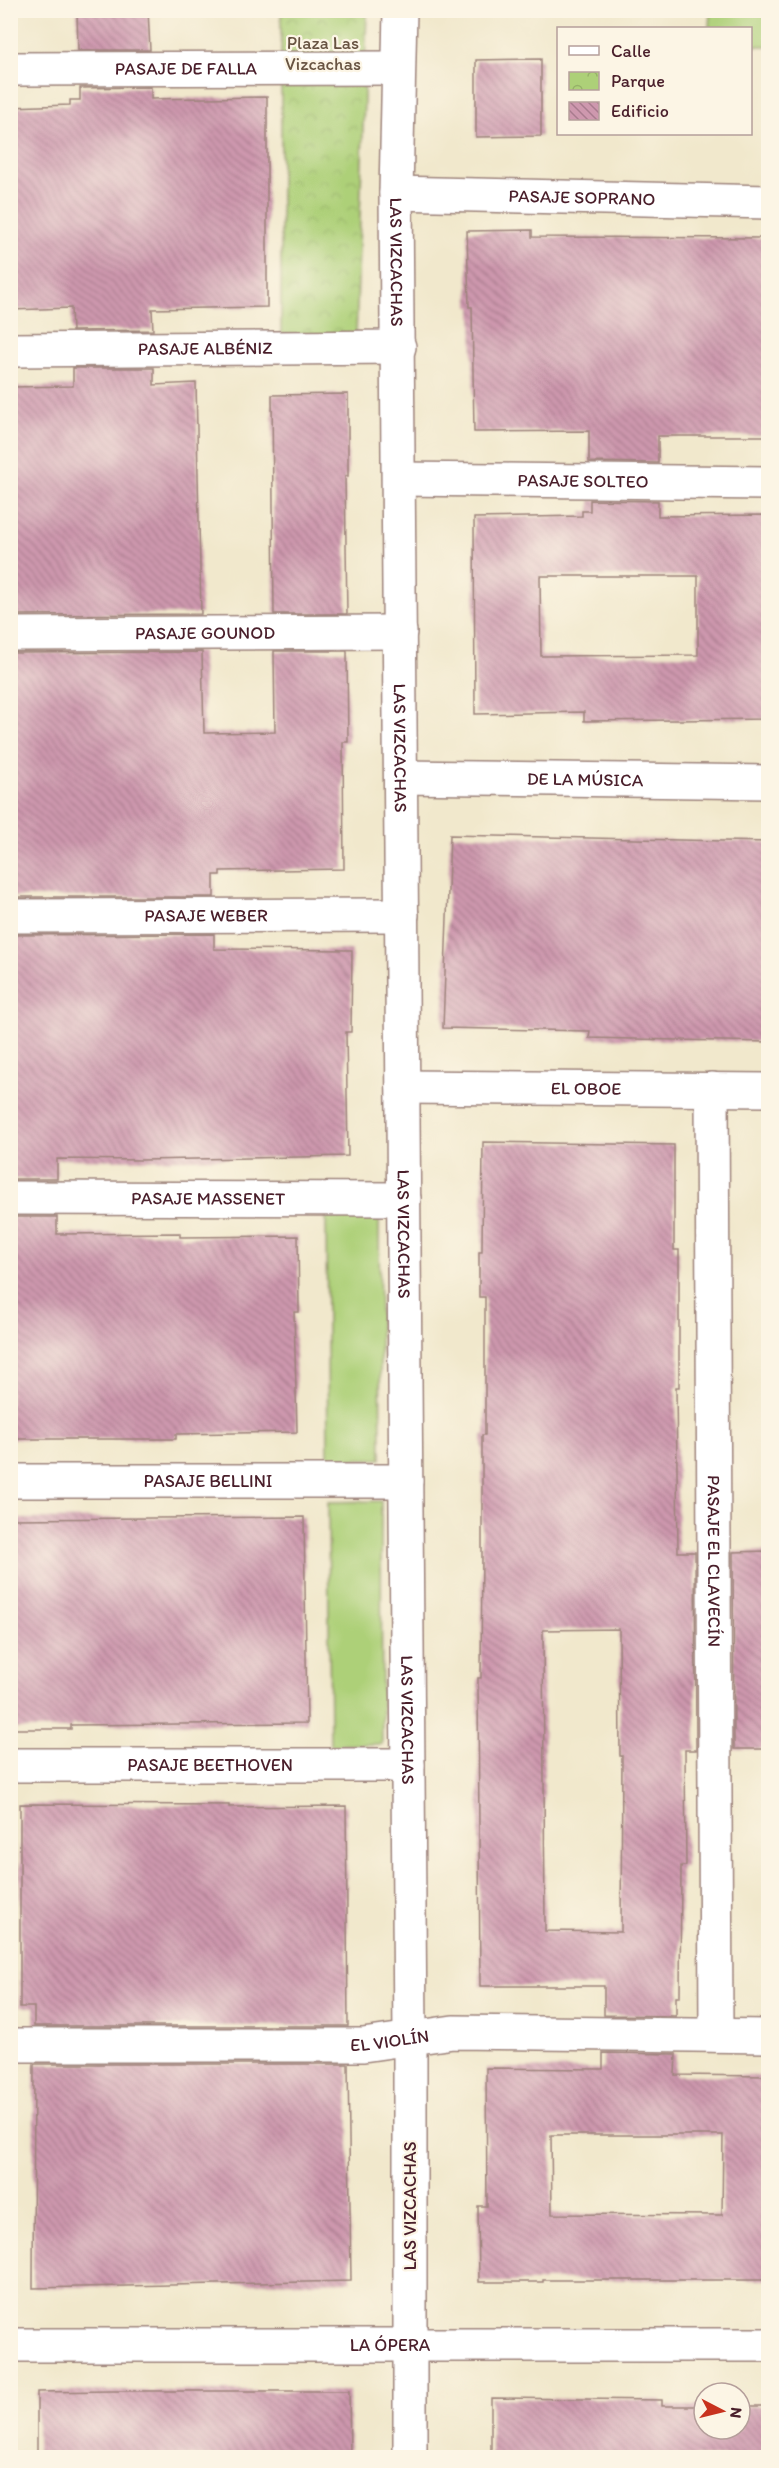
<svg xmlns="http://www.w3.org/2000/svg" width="779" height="2468" font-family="Itim,sans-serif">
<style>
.grass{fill:#add078;stroke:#7c7852;stroke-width:1.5}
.park{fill:url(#park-crowns);stroke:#7c7852;stroke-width:1.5}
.building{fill:url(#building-back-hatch);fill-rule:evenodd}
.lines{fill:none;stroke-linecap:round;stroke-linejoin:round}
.minor-casing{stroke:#9e847c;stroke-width:36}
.minor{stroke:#fff;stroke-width:33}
.labels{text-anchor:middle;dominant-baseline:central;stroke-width:4.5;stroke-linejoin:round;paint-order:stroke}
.park-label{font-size:18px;fill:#685442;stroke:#fcf5e5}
.street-label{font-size:18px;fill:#4a1f2b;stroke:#fcf5e5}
</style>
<defs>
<pattern id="park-crowns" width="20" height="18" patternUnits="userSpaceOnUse" patternTransform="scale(1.5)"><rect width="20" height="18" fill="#add078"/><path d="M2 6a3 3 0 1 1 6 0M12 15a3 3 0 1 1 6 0" fill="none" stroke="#96b268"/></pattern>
<pattern id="building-back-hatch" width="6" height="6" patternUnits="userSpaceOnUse" patternTransform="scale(1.5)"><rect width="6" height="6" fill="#ce98ae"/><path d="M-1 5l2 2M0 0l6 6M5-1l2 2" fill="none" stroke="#a97b8e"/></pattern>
</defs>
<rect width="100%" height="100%" fill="#fcf5e5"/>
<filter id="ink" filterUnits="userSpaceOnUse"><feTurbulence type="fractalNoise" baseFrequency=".0167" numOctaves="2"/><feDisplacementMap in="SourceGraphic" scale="12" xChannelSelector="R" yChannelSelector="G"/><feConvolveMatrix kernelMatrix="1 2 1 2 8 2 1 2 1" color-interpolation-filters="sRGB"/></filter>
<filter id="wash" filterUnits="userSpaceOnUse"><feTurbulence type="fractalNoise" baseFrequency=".008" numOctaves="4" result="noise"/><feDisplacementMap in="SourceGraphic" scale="24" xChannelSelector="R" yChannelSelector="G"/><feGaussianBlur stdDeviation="1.35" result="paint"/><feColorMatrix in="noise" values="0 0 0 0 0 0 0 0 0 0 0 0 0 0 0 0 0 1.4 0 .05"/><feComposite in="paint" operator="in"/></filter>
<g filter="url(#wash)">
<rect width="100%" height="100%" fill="#f1e8cc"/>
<!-- grass -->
<g class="grass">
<path d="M710 11H768V46H751L750 28H709Z"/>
<path d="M379 1216 381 1459H328L326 1217Z"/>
<path d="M381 1501 382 1744 330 1745 328 1502Z"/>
</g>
<!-- park -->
<path class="park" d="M281 11H367L356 337 281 334Z"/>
<g id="blocks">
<!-- building -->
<g class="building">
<path d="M77 10H148L150 50H78Z"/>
<path d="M541 59V136L476 137V60Z"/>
<path d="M151 87V99L267 97V307L152 309 153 330 72 331 71 308 10 310V107L70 105V100H80V88Z"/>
<path d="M532 230V237L768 238V436H658V463L589 462V431L474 432 472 307H469L467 231Z"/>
<path d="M73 368H154V385L196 383 201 614 10 615V387L73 386Z"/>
<path d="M348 394V476H345L347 614H274L272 395Z"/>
<path d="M590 500 658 501V516L768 515V719L584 721V712L475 714 474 518 582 516V511H590ZM540 576H698V655L541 656Z"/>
<path d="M274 651H347L348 742H343L344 869 220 871V875H214V897H10V653L202 652 204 733 275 732Z"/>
<path d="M450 835 768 842V1042L589 1038 590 1031 443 1028Z"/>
<path d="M214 934V949L352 950 351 1032H346L348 1156 142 1160 57 1159V1179H10V935Z"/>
<path d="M483 1142 674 1145V1250H679V1387H676L678 1552H695L696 1750H685L686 1866H681L680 1997H676V2016L604 2015V1986H480L478 1678H481L482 1553V1435H485V1297H479V1252H482ZM619 1629 620 1756H622L621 1932 545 1931 543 1630Z"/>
<path d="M10 1217H57V1234L180 1233V1237L298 1236 299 1312H294L297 1432 176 1434V1439H10Z"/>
<path d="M304 1517 307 1723 71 1725V1729H10V1519Z"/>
<path d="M768 1551V1749H734L733 1552Z"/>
<path d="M20 1804 229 1805V1807L346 1806 348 2026H34V2007H20Z"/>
<path d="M603 2053 676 2054 675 2075 768 2076V2280H543V2282H479L478 2206H487L486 2068 603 2069ZM551 2135H723L722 2215 552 2214Z"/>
<path d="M34 2064H348L351 2281 33 2288Z"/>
<path d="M112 2391H349L350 2457H37V2392Z"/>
<path d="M491 2398 662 2400V2406H704V2429H740V2406H768V2457H491Z"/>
</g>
</g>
</g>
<g filter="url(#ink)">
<use href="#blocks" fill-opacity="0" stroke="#9e847c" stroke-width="1.5"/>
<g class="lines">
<!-- minor casing -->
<g class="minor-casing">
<g id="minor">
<path id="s1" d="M400 10 396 193 410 2038V2458"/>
<path id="s2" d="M10 69 398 68"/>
<path id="s3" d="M396 193 768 202"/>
<path id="s4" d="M10 350 399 347"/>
<path id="s5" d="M399 479 768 483"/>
<path id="s6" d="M10 634 400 632"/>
<path id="s7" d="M401 777 768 782"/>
<path id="s8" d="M10 916 402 915"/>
<path id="s9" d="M403 1087 768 1090"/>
<path id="s10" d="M712 1089 716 2035"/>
<path id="s11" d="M10 1198 404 1199"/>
<path id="s12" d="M10 1481H406"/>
<path id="s13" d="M10 1765H408"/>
<path id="s14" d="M10 2045H363L453 2032 768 2036"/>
<path id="s15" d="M10 2345H768"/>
</g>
</g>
<!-- minor -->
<use href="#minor" class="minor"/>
</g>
</g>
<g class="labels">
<!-- park labels -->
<g class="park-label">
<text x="323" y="43">Plaza Las<tspan x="323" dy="21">Vizcachas</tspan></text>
</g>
<!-- street labels -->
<g class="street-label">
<text stroke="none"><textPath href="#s2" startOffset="176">PASAJE DE FALLA</textPath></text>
<text stroke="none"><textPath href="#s3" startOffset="186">PASAJE SOPRANO</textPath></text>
<text stroke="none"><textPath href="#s1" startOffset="252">LAS VIZCACHAS</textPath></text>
<text stroke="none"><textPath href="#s4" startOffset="195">PASAJE ALBÉNIZ</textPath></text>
<text stroke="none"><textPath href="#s5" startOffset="184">PASAJE SOLTEO</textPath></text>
<text stroke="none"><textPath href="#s6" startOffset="195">PASAJE GOUNOD</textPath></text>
<text stroke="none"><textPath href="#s1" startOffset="738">LAS VIZCACHAS</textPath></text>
<text stroke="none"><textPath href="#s7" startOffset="184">DE LA MÚSICA</textPath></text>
<text stroke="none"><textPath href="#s8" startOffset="196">PASAJE WEBER</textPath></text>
<text stroke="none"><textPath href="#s9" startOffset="183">EL OBOE</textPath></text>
<text stroke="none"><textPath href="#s11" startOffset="198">PASAJE MASSENET</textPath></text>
<text stroke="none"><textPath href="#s1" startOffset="1224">LAS VIZCACHAS</textPath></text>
<text stroke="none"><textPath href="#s12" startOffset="198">PASAJE BELLINI</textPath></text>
<text stroke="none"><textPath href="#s10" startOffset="472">PASAJE EL CLAVECÍN</textPath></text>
<text stroke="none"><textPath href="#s1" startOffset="1710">LAS VIZCACHAS</textPath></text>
<text stroke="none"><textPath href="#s13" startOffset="200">PASAJE BEETHOVEN</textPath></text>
<text stroke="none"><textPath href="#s14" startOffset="380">EL VIOLÍN</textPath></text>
<text transform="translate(410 2206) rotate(-90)">LAS VIZCACHAS</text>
<text stroke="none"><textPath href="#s15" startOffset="380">LA ÓPERA</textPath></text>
</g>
</g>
<!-- margin -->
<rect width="779" height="2468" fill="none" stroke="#fcf5e5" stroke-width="36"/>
<!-- legend -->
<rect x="557" y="27" width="195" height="108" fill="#fcf5e5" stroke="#b59f9b" stroke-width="1.5"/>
<rect x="569" y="46" width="30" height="9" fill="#ffffff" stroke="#b59f9b" stroke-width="1.5"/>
<text x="611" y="57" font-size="18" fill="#4a1f2b">Calle</text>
<rect x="569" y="72" width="30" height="18" fill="url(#park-crowns)" stroke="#b59f9b" stroke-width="1.5"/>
<text x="611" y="87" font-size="18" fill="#4a1f2b">Parque</text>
<rect x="569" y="102" width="30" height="18" fill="url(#building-back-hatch)" stroke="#b59f9b" stroke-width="1.5"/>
<text x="611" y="117" font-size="18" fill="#4a1f2b">Edificio</text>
<!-- north arrow -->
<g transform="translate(722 2411) rotate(97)"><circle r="28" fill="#fcf5e5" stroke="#b59f9b" stroke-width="1.5"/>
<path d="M0-4.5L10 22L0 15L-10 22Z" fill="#c8321e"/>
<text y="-9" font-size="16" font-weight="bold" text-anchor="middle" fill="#4a1f2b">N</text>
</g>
</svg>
